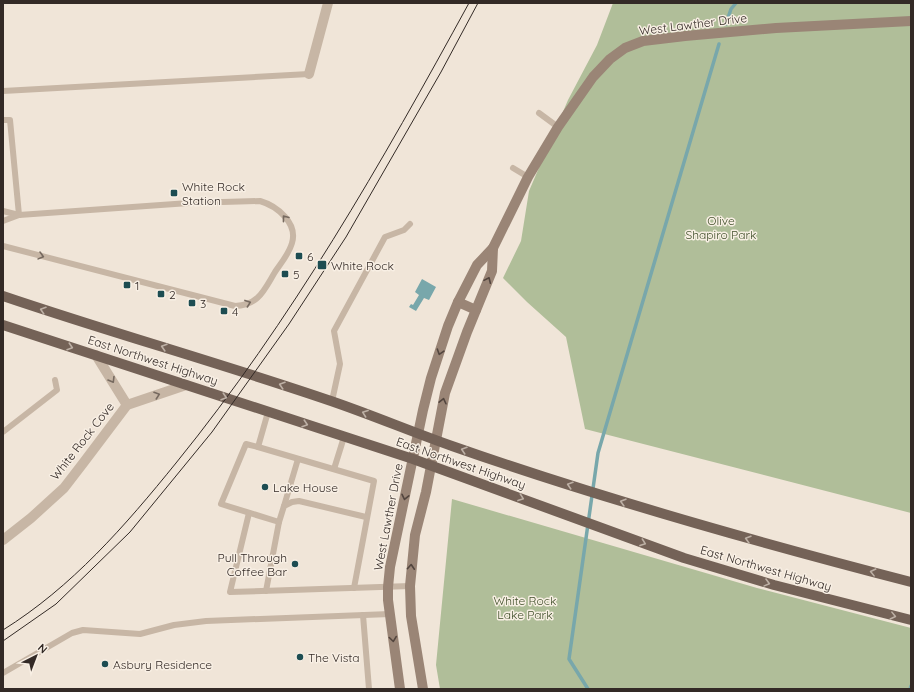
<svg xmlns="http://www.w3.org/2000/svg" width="914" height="692" font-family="Quicksand,sans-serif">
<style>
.green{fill:#b0be99}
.water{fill:#78a7ab}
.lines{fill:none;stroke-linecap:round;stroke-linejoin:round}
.stream{stroke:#78a7ab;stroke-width:3.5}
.lane{stroke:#c7b6a5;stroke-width:6}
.street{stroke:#c7b6a5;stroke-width:10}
.secondary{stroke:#9a8576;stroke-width:10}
.primary{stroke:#746257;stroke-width:10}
.tram{stroke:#332a26;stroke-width:1}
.oneway{stroke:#76695f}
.oneway2{stroke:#52453e}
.oneway3{stroke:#bdb0a5}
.poi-dot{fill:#1d4d52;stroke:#f8efe4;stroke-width:1.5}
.labels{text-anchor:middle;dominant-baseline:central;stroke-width:3;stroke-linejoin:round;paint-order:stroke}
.street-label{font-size:12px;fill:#332a26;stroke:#f8efe4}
.poi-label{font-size:12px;fill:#332a26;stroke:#f8efe4;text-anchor:start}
.park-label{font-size:12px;fill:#41502b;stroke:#f8efe4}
</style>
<rect width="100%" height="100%" fill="#f0e5d8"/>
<!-- green -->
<g class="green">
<path d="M613 3H911V513L585 429 566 337 527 302 503 278 521 241 529 191 568 100 597 45Z"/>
<path d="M452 499 757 588 911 628V689H440L436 665Z"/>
</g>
<!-- water -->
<path class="water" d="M422 279 436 287 429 300 424 298 416 311 409 307 411 304 413 305 419 295 415 292Z"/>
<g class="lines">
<!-- stream -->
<g class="stream">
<path d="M726 24 731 9 736 3"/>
<path d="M588 689 569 659 598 453 719 44"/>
<path d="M910 689 911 686"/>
</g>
<!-- lane -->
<g class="lane">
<path d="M3 91 309 74"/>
<path d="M539 113 558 127"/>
<path d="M3 120H10L19 215"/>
<path d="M513 168 528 177"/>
<path d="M3 211 19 215"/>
<path d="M3 221 19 215 189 203 260 201C277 206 298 223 292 243 289 254 281 263 275 272 264 290 259 305 235 306L3 246"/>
<path d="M332 401 340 364 334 331 385 237 404 230 410 224"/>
<path d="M268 412 258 447 246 444 221 504 279 522"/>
<path d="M3 432 57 390 55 380"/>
<path d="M258 447 374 481 354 588"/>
<path d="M334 469 344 437"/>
<path d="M284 506 298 459"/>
<path d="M249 513 230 592 410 586"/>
<path d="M266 591 279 522 284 506 292 502 299 501 366 517"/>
<path d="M363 615 369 689"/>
<path d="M3 673 72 633 83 630 140 634 174 625 206 621 390 614"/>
</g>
<!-- street -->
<g class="street">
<path d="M309 74 328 3"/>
<path d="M96 355 127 405"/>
<path d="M3 540 31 518 64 488 84 462 127 405 186 385"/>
</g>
<!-- secondary -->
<g class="secondary">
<path d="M458 302 476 310"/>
<path d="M400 689 388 600V587L390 567 423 410 431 378 448 326 458 302 477 265 493 248 528 177 558 127 593 77 610 59 625 48 643 41 685 36 776 28 911 21"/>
<path d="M423 689 411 616 410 586 415 535 426 492 445 393 467 332 492 271 493 248"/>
</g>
<!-- primary -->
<g class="primary">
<path d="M3 296C112 333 223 364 331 401 372 415 412 432 452 446 603 499 756 542 911 582"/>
<path d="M3 325 413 459 684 558 774 585 911 620"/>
</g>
<!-- tram -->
<g class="tram">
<path d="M3 630C72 587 125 526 176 463 292 320 381 164 469 3"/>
<path d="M3 641 56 604 130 532 212 432 289 324 346 237 441 72 478 3"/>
</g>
</g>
<!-- one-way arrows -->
<defs><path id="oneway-chevron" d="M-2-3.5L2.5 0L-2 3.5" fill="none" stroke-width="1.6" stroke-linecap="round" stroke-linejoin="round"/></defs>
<g class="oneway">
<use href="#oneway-chevron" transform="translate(285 218) rotate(-128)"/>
<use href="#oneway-chevron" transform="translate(41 256) rotate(15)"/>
<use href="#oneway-chevron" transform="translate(248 303) rotate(-20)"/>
<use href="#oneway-chevron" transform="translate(112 380) rotate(59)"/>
<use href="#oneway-chevron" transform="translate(157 395) rotate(-19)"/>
</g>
<g class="oneway2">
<use href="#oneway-chevron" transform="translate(488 280) rotate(-66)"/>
<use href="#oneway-chevron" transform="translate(440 352) rotate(108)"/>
<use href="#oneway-chevron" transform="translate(443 401) rotate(-77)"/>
<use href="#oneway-chevron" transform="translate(405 497) rotate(102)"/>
<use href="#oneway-chevron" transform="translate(411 567) rotate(-86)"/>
<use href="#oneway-chevron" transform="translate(393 639) rotate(82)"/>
</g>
<g class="oneway3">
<use href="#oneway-chevron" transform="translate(43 310) rotate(-162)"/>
<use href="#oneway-chevron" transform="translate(70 347) rotate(18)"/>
<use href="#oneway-chevron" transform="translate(164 347) rotate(-163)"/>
<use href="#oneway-chevron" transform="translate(282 385) rotate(-162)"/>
<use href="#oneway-chevron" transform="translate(224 397) rotate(18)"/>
<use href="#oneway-chevron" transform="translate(365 413) rotate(-160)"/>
<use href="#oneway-chevron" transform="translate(305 424) rotate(18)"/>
<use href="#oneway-chevron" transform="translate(464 450) rotate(-162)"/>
<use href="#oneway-chevron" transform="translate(570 485) rotate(-162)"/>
<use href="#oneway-chevron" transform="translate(521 498) rotate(20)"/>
<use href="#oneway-chevron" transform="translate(623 502) rotate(-164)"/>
<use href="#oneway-chevron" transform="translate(748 539) rotate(-164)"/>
<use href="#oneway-chevron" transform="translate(643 543) rotate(20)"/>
<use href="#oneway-chevron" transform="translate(873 572) rotate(-166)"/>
<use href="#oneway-chevron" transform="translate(767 583) rotate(15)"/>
<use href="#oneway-chevron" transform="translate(893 616) rotate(14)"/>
</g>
<!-- markers -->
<g class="poi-dot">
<rect x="170" y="189" width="8" height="8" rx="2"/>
<rect x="295" y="252" width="8" height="8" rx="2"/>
<rect x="317" y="260" width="10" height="10" rx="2"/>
<rect x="281" y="270" width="8" height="8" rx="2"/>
<rect x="123" y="281" width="8" height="8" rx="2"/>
<rect x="157" y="290" width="8" height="8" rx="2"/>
<rect x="188" y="299" width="8" height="8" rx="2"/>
<rect x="220" y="307" width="8" height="8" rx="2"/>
<circle cx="265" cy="487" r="4"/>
<circle cx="295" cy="564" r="4"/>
<circle cx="300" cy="657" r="4"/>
<circle cx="105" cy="664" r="4"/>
</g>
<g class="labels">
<!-- street labels -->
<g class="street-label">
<text transform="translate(693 24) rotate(-7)">West Lawther Drive</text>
<text transform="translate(153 360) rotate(18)">East Northwest Highway</text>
<text transform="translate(82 441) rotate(-52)">White Rock Cove</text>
<text transform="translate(461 463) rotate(19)">East Northwest Highway</text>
<text transform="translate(388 517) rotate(-79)">West Lawther Drive</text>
<text transform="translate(766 568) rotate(16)">East Northwest Highway</text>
</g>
<!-- poi labels -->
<g class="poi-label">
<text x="182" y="186">White Rock<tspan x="182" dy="14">Station</tspan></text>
<text x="307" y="256">6</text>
<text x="331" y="265">White Rock</text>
<text x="293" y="274">5</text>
<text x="135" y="285">1</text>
<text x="169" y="294">2</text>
<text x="200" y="303">3</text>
<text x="232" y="311">4</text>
<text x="273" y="487">Lake House</text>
<text x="287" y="557" text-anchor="end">Pull Through<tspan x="287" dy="14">Coffee Bar</tspan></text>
<text x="308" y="657">The Vista</text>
<text x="113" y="664">Asbury Residence</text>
</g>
<!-- park labels -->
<g class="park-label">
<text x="721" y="220">Olive<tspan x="721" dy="14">Shapiro Park</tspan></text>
<text x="525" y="600">White Rock<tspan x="525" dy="14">Lake Park</tspan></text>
</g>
</g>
<!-- border -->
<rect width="914" height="692" fill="none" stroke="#332a26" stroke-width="8"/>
<!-- north arrow -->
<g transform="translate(36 656) rotate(42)" stroke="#f8efe4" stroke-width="3" paint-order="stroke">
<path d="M0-3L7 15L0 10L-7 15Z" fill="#332a26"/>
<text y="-6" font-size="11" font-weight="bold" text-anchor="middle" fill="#332a26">N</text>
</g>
</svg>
